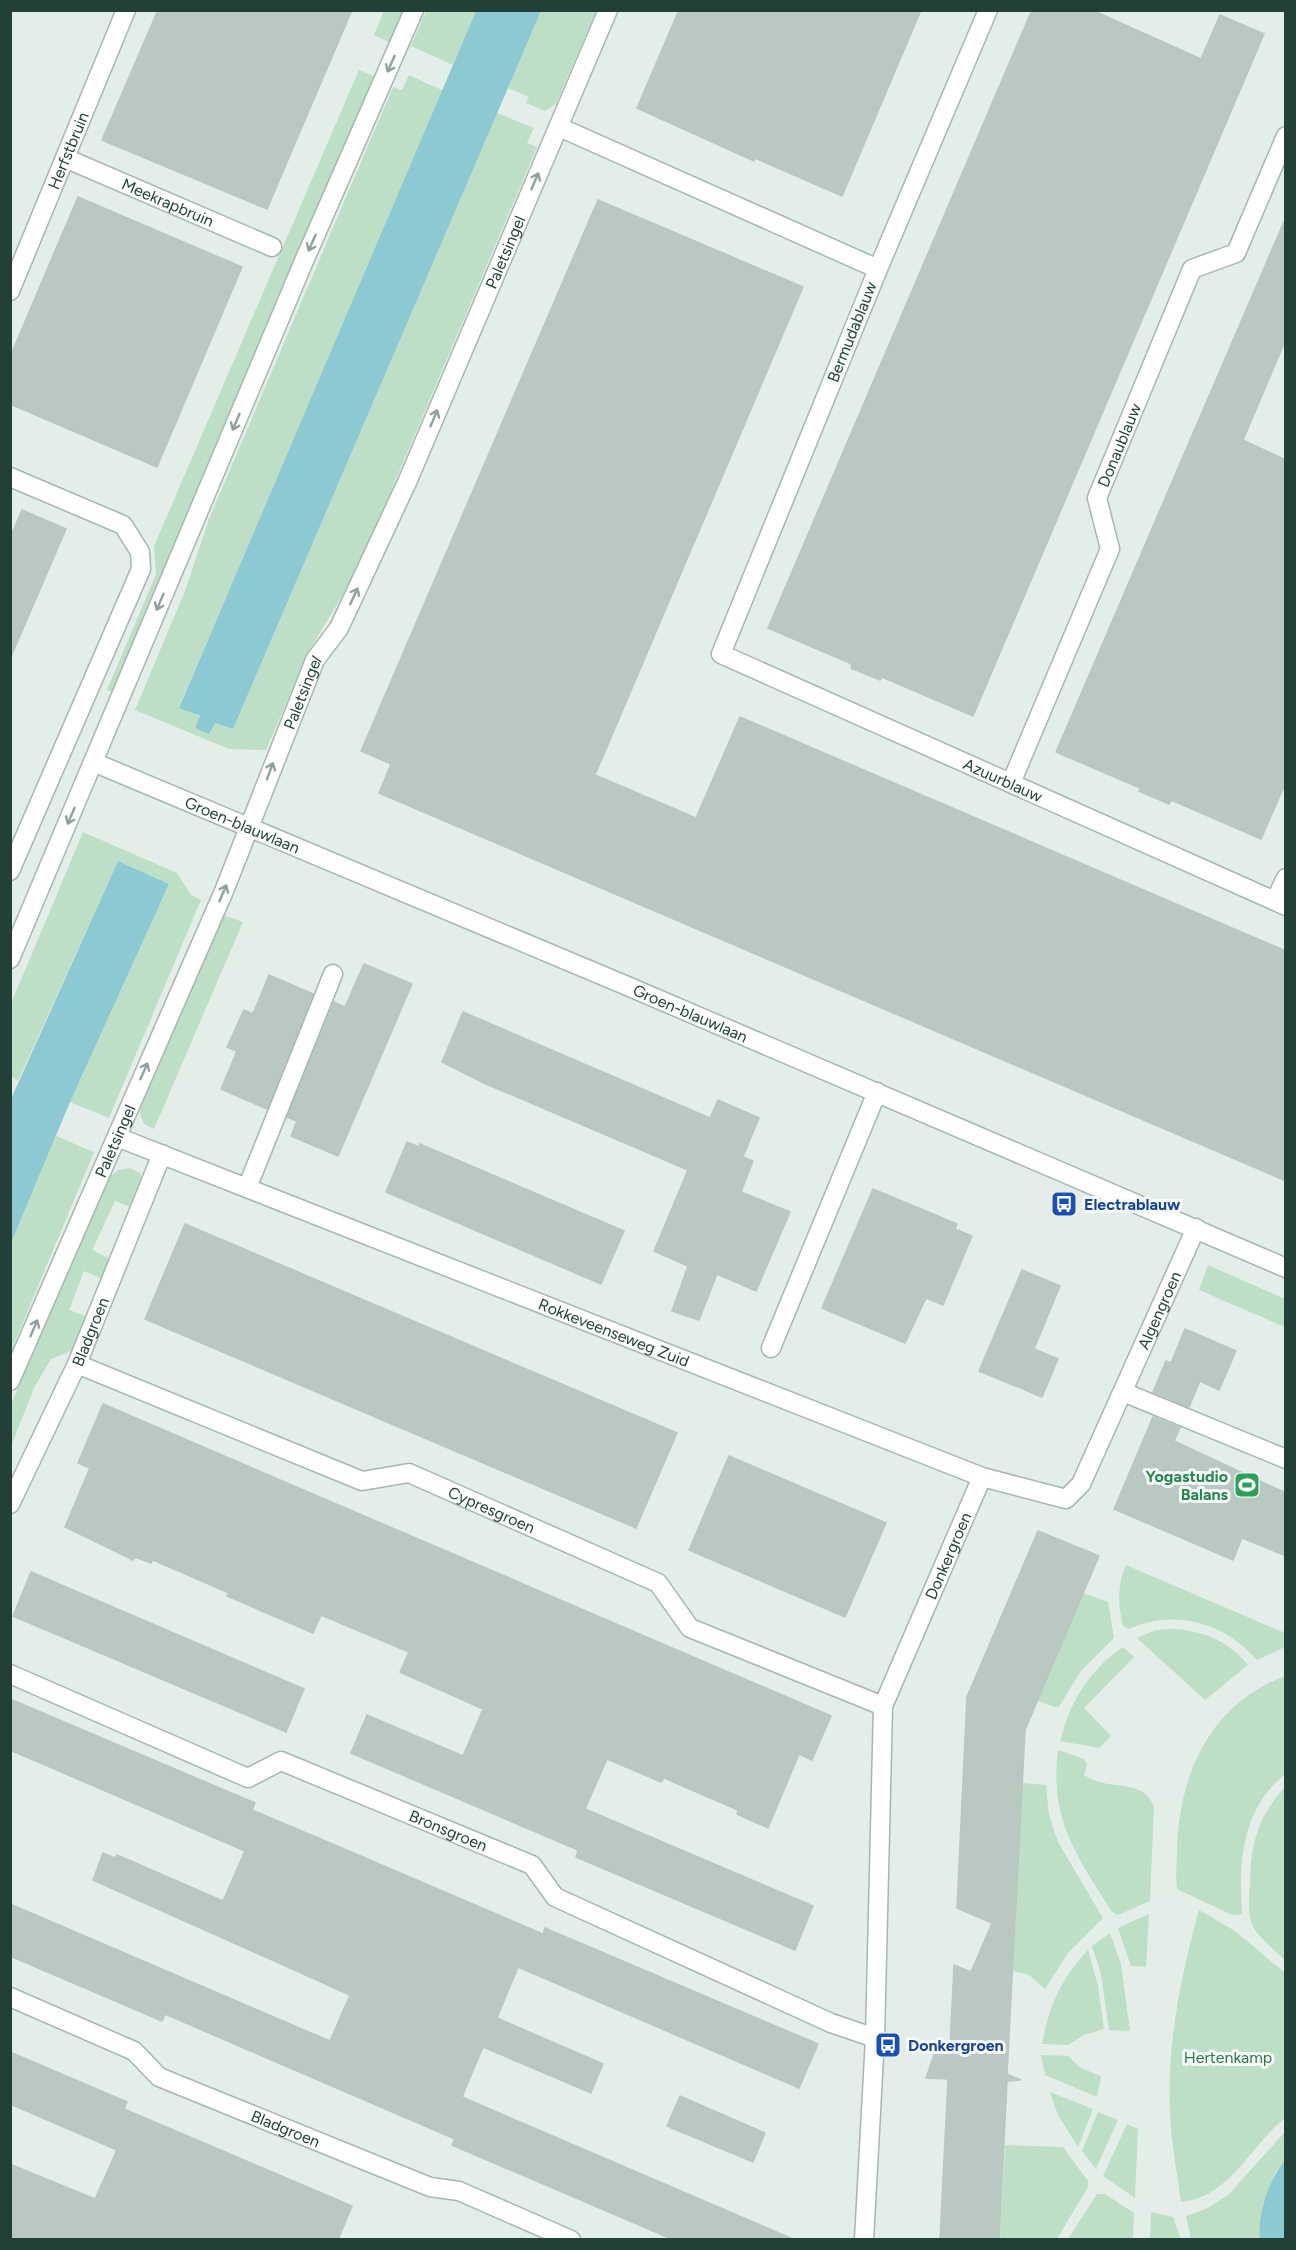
<svg xmlns="http://www.w3.org/2000/svg" width="1296" height="2250" font-family="Figtree,sans-serif">
<style>
.green{fill:#bddfc6}
.water{fill:#8cc9d3}
.building{fill:#b9c9c2;stroke:#b6c8c0;stroke-width:1.5}
.lines{fill:none;stroke-linecap:round;stroke-linejoin:round}
.minor-casing{stroke:#a6b6b0;stroke-width:21}
.minor{stroke:#fff;stroke-width:18}
.oneway{stroke:#91a09c}
.labels{text-anchor:middle;dominant-baseline:central;stroke-width:6;stroke-linejoin:round;paint-order:stroke}
.street-label{font-size:16px;fill:#234038;stroke:#f5faf7}
.transit-label{font-size:16px;font-weight:bold;fill:#164399;stroke:#f5faf7;text-anchor:start}
.leisure-label{font-size:16px;font-weight:bold;fill:#27864d;stroke:#f5faf7;text-anchor:end}
.park-label{font-size:16px;fill:#2c7848;stroke:#f5faf7}
</style>
<rect width="100%" height="100%" fill="#e4eee9"/>
<!-- green -->
<g class="green">
<path d="M384 11H403L389 42 374 35Z"/>
<path d="M426 11H476L453 65 411 46Z"/>
<path d="M541 11H596L556 104 545 111 526 103 529 97 508 88Z"/>
<path d="M359 70 374 76 189 511 166 582 118 695 107 690 156 574 154 546Z"/>
<path d="M409 75 444 91 179 707 200 717 195 728 209 733 214 723 233 729 497 113 534 128 527 143 537 147 357 571 309 651 266 750 229 749 135 710 185 591 209 519 393 87 402 90Z"/>
<path d="M83 832 177 873 191 895 201 900 109 1118 70 1102 169 884 118 861 18 1081 11 1076 10 1006Z"/>
<path d="M220 914 243 922 154 1129 144 1124 140 1113 141 1104Z"/>
<path d="M56 1136 94 1152 11 1351V1243Z"/>
<path d="M130 1168 140 1173 143 1183 133 1208 115 1201 92 1250 111 1259 103 1279 84 1271 69 1310 89 1317 76 1349 51 1359 35 1386 11 1446V1404L108 1178 118 1170Z"/>
<path d="M1208 1265 1285 1299V1327L1199 1290Z"/>
<path d="M1126 1565 1285 1633V1647L1257 1660C1225 1623 1175 1608 1129 1629L1123 1626C1118 1605 1117 1586 1126 1565Z"/>
<path d="M1083 1593 1108 1602 1114 1638 1081 1671 1058 1708 1038 1701Z"/>
<path d="M1172 1629C1203 1630 1228 1641 1248 1665L1205 1700 1137 1638 1156 1630Z"/>
<path d="M1123 1647 1134 1657 1084 1708 1111 1736 1099 1748 1060 1741C1070 1702 1089 1670 1123 1647Z"/>
<path d="M1285 1676V1774C1241 1811 1239 1861 1242 1914L1232 1915 1177 1889C1175 1876 1177 1861 1177 1848 1180 1772 1210 1705 1285 1676Z"/>
<path d="M1058 1750 1084 1759 1087 1765 1084 1775C1109 1793 1145 1776 1154 1808L1150 1901 1118 1915 1112 1912C1077 1856 1049 1820 1058 1750Z"/>
<path d="M1022 1783 1046 1785 1049 1815 1058 1842 1103 1918 1068 1953 1045 1989 1029 1975 1013 1971Z"/>
<path d="M1285 1787V1960C1275 1951 1255 1935 1251 1922 1248 1911 1249 1896 1250 1885 1250 1846 1258 1816 1285 1787Z"/>
<path d="M1199 1910 1235 1931 1285 1973V2118C1250 2146 1230 2197 1181 2202 1177 2172 1171 2141 1170 2111 1167 2042 1181 1976 1199 1910Z"/>
<path d="M1149 1914 1146 1967 1131 1966 1118 1928Z"/>
<path d="M1110 1933 1121 1964 1130 2031 1109 2030 1101 1974 1092 1946Z"/>
<path d="M1088 1950 1098 1986 1104 2029 1084 2035 1068 2045 1042 2044C1049 2007 1061 1978 1088 1950Z"/>
<path d="M1041 2055 1068 2056 1081 2068 1101 2076 1097 2097 1045 2075Z"/>
<path d="M1050 2092 1093 2109 1078 2147 1058 2115Z"/>
<path d="M1098 2112 1118 2120 1096 2169 1082 2151Z"/>
<path d="M1127 2124 1138 2129 1135 2198 1103 2176Z"/>
<path d="M1285 2132V2160L1275 2173 1263 2204 1260 2239H1191L1186 2216 1206 2209 1228 2195Z"/>
<path d="M1005 2145 1063 2147 1088 2181V2187L1057 2239H1000Z"/>
<path d="M1097 2194H1105L1134 2213 1133 2239H1068Z"/>
<path d="M1151 2212 1173 2217 1181 2239H1150Z"/>
</g>
<!-- water -->
<g class="water">
<path d="M476 11H541L233 729 215 723 209 734 195 728 200 716 179 708Z"/>
<path d="M118 861 169 884 70 1102 11 1243V1099Z"/>
<path d="M1285 2160V2239H1260C1258 2211 1268 2182 1285 2160Z"/>
</g>
<!-- building -->
<g class="building">
<path d="M158 10H352L267 209 102 140Z"/>
<path d="M679 10H921L842 196 755 158 754 161 637 108Z"/>
<path d="M1032 10H1092L1201 59 1220 15 1264 34 973 716 882 677 880 680 851 668 852 664 768 628Z"/>
<path d="M78 197 242 267 157 467 10 404V357Z"/>
<path d="M598 200 803 287 595 775 696 818 740 717 1286 951V1181L379 793 391 764 361 751Z"/>
<path d="M1286 217V339L1243 440 1286 460V782L1261 839 1171 800 1169 804 1139 791 1140 788 1056 752Z"/>
<path d="M22 510 66 529 10 659V538Z"/>
<path d="M364 964 412 984 338 1156 291 1136 297 1121 287 1117 334 1002 345 1007Z"/>
<path d="M269 975 313 994 267 1109 221 1089 237 1051 227 1047 244 1010 253 1014Z"/>
<path d="M463 1012 710 1118 718 1100 759 1118 743 1157 753 1161 741 1192 790 1212 756 1291 717 1274 699 1320 672 1311 688 1266 654 1251 688 1170 484 1083 442 1062Z"/>
<path d="M407 1142 419 1147 420 1144 624 1231 601 1284 386 1192Z"/>
<path d="M873 1189 957 1224 955 1229 972 1236 943 1305 926 1298 905 1343 822 1308Z"/>
<path d="M185 1224 677 1433 636 1528 145 1319Z"/>
<path d="M1022 1270 1060 1286 1034 1349 1058 1359 1042 1397 979 1371Z"/>
<path d="M1185 1329 1236 1351 1219 1390 1200 1381 1189 1407 1153 1392 1166 1361 1171 1363Z"/>
<path d="M103 1404 831 1716 812 1760 799 1754 768 1828 737 1814 738 1810 664 1778 661 1782 607 1759 585 1809 813 1906 795 1950 576 1857 578 1850 351 1753 367 1715 463 1756 483 1709 400 1672 409 1652 321 1615 313 1633 227 1596 229 1593 190 1576 153 1560 151 1563 135 1557 133 1560 65 1527 90 1468 78 1463Z"/>
<path d="M1153 1417 1180 1428 1174 1441 1286 1493V1556L1242 1538 1233 1560 1114 1509Z"/>
<path d="M729 1456 886 1523 845 1617 689 1550Z"/>
<path d="M1038 1531 1099 1556 1025 1730 1007 2074 1021 2080 1007 2081 999 2240H940L948 2079 926 2078 938 2043 950 2048 954 1965 971 1972 992 1923 957 1908 967 1697Z"/>
<path d="M31 1572 304 1689 286 1732 13 1616Z"/>
<path d="M10 1699 255 1803 252 1810 316 1837 543 1934 545 1928 818 2044 799 2088 518 1967 497 2018 603 2064 592 2090 591 2093 483 2047 462 2097 795 2240H674L452 2145 455 2139 283 2065 165 2014 162 2021 10 1956V1904L330 2041 350 1995 93 1880 103 1853 115 1858 117 1855 223 1901 245 1851 10 1750Z"/>
<path d="M10 2052 127 2102 124 2109 352 2206 338 2240H10V2164L95 2199 117 2150 10 2104Z"/>
<path d="M680 2096 765 2133 753 2162 667 2126Z"/>
</g>
<g class="lines">
<!-- minor casing -->
<g class="minor-casing">
<g id="minor">
<path id="s1" d="M988 10 878 269 721 654 1286 906"/>
<path d="M559 127 878 269"/>
<path id="s2" d="M65 158 272 247"/>
<path id="s3" d="M10 291 126 10"/>
<path d="M10 477 123 525 140 552 141 569 10 871"/>
<path id="s4" d="M93 762 625 985 1286 1268"/>
<path id="s5" d="M1011 783 1110 549 1097 498 1192 269 1236 253 1286 136"/>
<path d="M1275 901 1286 878"/>
<path d="M10 959 304 261 414 10"/>
<path id="s6" d="M117 1137 982 1477 1066 1499 1081 1484 1196 1228"/>
<path d="M247 1188 333 974"/>
<path d="M771 1348 877 1092"/>
<path id="s7" d="M77 1364 362 1481 409 1473 658 1583 690 1628 883 1706"/>
<path id="s8" d="M10 1381 224 891 315 660 339 628 408 480 608 10"/>
<path d="M1123 1392 1286 1459"/>
<path id="s9" d="M10 1504 77 1364 162 1154"/>
<path id="s10" d="M10 1674 248 1778 281 1761 532 1865 555 1897 831 2023 875 2038"/>
<path id="s11" d="M10 1997 134 2051 159 2077 430 2187 459 2191 571 2240"/>
<path id="s12" d="M864 2240 875 2038 883 1706 982 1477"/>
</g>
</g>
<!-- minor -->
<use href="#minor" class="minor"/>
</g>
<!-- one-way arrows -->
<defs><path id="oneway-shaft" d="M-6 0H5M1.5-3L5.5 0L1.5 3" fill="none" stroke-width="1.6" stroke-linecap="round" stroke-linejoin="round" transform="scale(1.5)"/></defs>
<g class="oneway">
<use href="#oneway-shaft" transform="translate(391 64) rotate(114)"/>
<use href="#oneway-shaft" transform="translate(535 181) rotate(-67)"/>
<use href="#oneway-shaft" transform="translate(312 243) rotate(114)"/>
<use href="#oneway-shaft" transform="translate(434 418) rotate(-67)"/>
<use href="#oneway-shaft" transform="translate(236 422) rotate(113)"/>
<use href="#oneway-shaft" transform="translate(354 596) rotate(-65)"/>
<use href="#oneway-shaft" transform="translate(160 602) rotate(113)"/>
<use href="#oneway-shaft" transform="translate(270 771) rotate(-70)"/>
<use href="#oneway-shaft" transform="translate(71 816) rotate(113)"/>
<use href="#oneway-shaft" transform="translate(223 893) rotate(-67)"/>
<use href="#oneway-shaft" transform="translate(144 1071) rotate(-66)"/>
<use href="#oneway-shaft" transform="translate(34 1328) rotate(-67)"/>
</g>
<!-- icons -->
<defs>
<g id="bus-square" transform="scale(1.35)"><rect x="-9" y="-9" width="18" height="18" rx="4" fill="#1a4fb4" stroke="#f5faf7"/><path d="M-5-6H5V4H4V6H2V4H-2V6H-4V4H-5ZM-3.5-4V0h7V-4ZM-3.5 1.2v1.5H-2V1.2ZM2 1.2v1.5H3.5V1.2Z" fill="#fff"/></g>
<g id="stadium-square" transform="scale(1.35)"><rect x="-9" y="-9" width="18" height="18" rx="4" fill="#2e9e5b" stroke="#f5faf7"/><path d="M0-5a6.5 5 0 1 0 0 10a6.5 5 0 1 0 0-10ZM-3.5-1.8h7v3.6h-7Z" fill="#fff"/></g>
</defs>
<g fill-rule="evenodd">
<use href="#bus-square" x="1064" y="1204"/>
<use href="#stadium-square" x="1247" y="1485"/>
<use href="#bus-square" x="888" y="2045"/>
</g>
<g class="labels">
<!-- street labels -->
<g class="street-label">
<text stroke="none"><textPath href="#s3" startOffset="152">Herfstbruin</textPath></text>
<text stroke="none"><textPath href="#s2" startOffset="112">Meekrapbruin</textPath></text>
<text stroke="none"><textPath href="#s8" startOffset="1234">Paletsingel</textPath></text>
<text transform="translate(852 332) rotate(-68)">Bermudablauw</text>
<text stroke="none"><textPath href="#s5" startOffset="364">Donaublauw</textPath></text>
<text stroke="none"><textPath href="#s8" startOffset="748">Paletsingel</textPath></text>
<text stroke="none"><textPath href="#s1" startOffset="1006">Azuurblauw</textPath></text>
<text stroke="none"><textPath href="#s4" startOffset="162">Groen-blauwlaan</textPath></text>
<text stroke="none"><textPath href="#s4" startOffset="648">Groen-blauwlaan</textPath></text>
<text stroke="none"><textPath href="#s8" startOffset="262">Paletsingel</textPath></text>
<text stroke="none"><textPath href="#s6" startOffset="1228">Algengroen</textPath></text>
<text stroke="none"><textPath href="#s9" startOffset="190">Bladgroen</textPath></text>
<text stroke="none"><textPath href="#s6" startOffset="534">Rokkeveenseweg Zuid</textPath></text>
<text stroke="none"><textPath href="#s7" startOffset="446">Cypresgroen</textPath></text>
<text stroke="none"><textPath href="#s12" startOffset="698">Donkergroen</textPath></text>
<text stroke="none"><textPath href="#s10" startOffset="478">Bronsgroen</textPath></text>
<text stroke="none"><textPath href="#s11" startOffset="308">Bladgroen</textPath></text>
</g>
<!-- transit labels -->
<g class="transit-label">
<text x="1084" y="1204">Electrablauw</text>
<text x="908" y="2045">Donkergroen</text>
</g>
<!-- leisure labels -->
<g class="leisure-label">
<text x="1228" y="1476">Yogastudio<tspan x="1228" dy="18">Balans</tspan></text>
</g>
<!-- park labels -->
<g class="park-label">
<text x="1228" y="2057">Hertenkamp</text>
</g>
</g>
<!-- border -->
<rect width="1296" height="2250" fill="none" stroke="#234038" stroke-width="24"/>
</svg>
